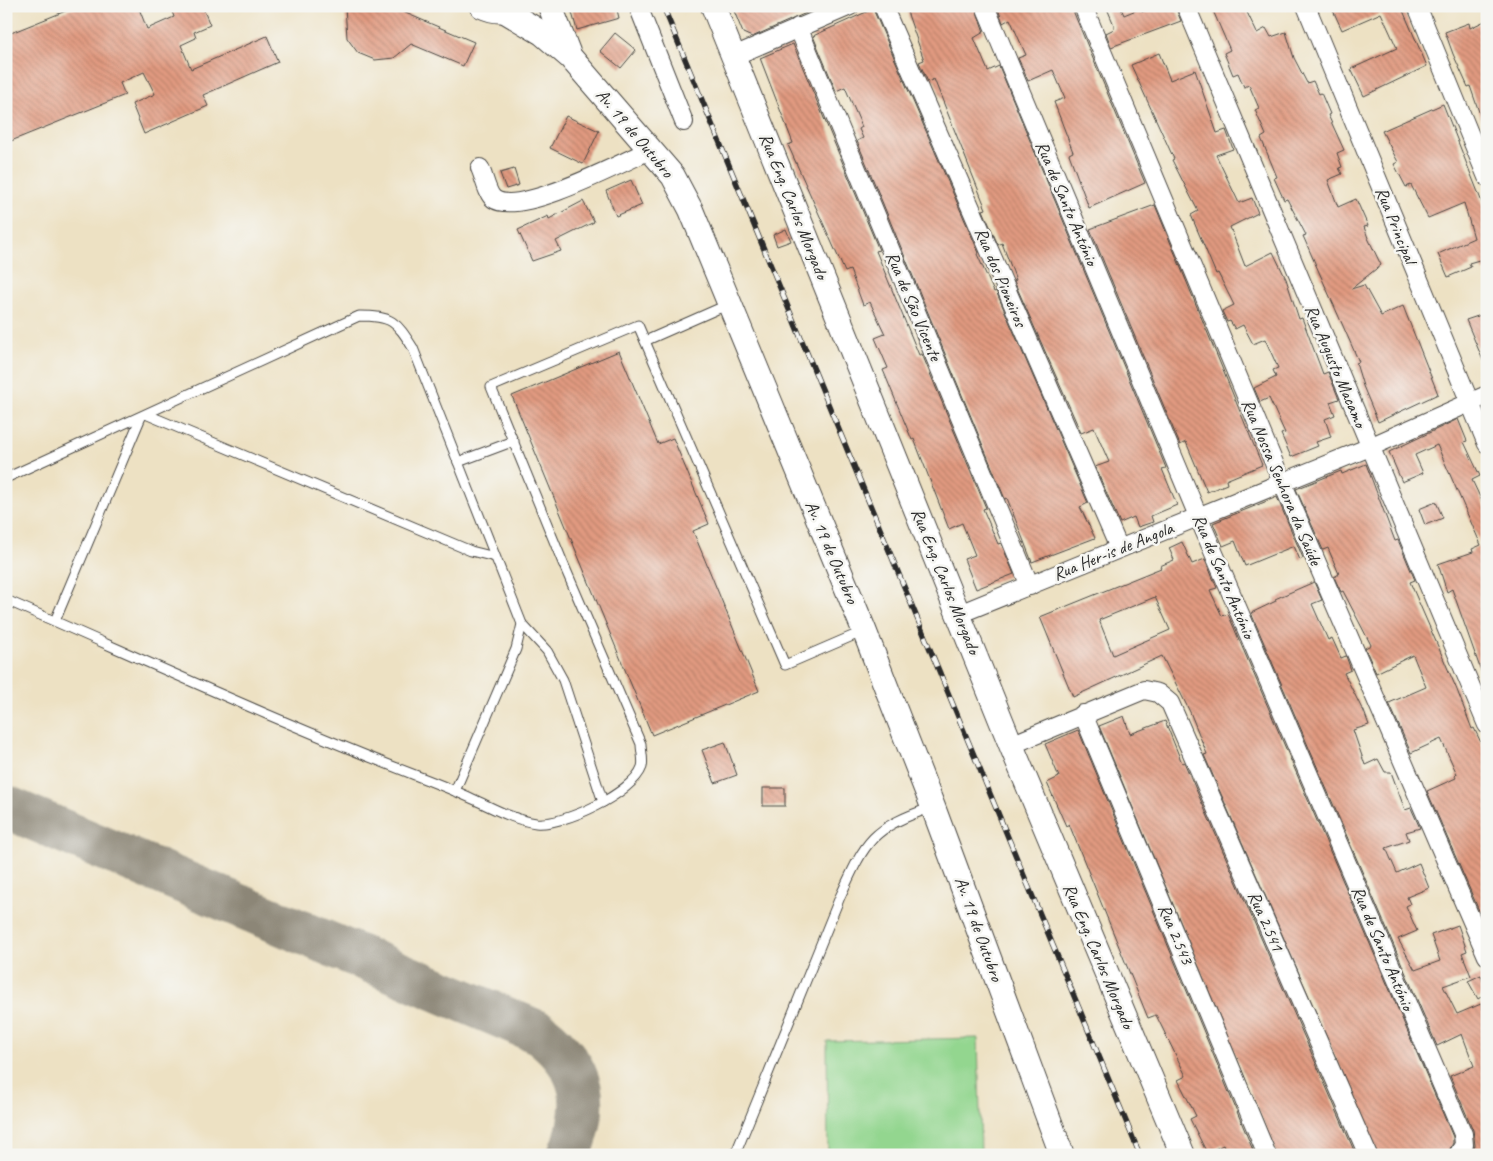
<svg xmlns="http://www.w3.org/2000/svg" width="1493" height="1161" font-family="Caveat,sans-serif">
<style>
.pitch{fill:#93d68f;stroke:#5f805d}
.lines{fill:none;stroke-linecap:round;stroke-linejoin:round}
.taxiway{stroke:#8c8677;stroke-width:44}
.building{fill:url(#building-back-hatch);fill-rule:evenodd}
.lane-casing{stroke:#484642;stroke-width:11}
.street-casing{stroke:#484642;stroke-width:20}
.secondary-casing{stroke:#484642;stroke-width:26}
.lane{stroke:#fff;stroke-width:9}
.street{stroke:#fff;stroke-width:18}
.secondary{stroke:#fff;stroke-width:24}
.rail-casing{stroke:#2b2b2b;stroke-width:5.5}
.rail{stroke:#f6f6f2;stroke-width:4;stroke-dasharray:11;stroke-linecap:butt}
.labels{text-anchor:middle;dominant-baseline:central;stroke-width:5;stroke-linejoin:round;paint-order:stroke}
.street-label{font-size:18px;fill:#2b2b2b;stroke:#f6f6f2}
</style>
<defs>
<pattern id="building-back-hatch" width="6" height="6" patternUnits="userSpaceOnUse" patternTransform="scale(1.25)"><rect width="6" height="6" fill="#e19a80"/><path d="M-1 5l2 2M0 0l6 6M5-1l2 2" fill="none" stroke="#b77e69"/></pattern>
</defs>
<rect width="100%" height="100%" fill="#f6f6f2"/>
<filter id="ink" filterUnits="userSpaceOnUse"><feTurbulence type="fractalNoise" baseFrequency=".02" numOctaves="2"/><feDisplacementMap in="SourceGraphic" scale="10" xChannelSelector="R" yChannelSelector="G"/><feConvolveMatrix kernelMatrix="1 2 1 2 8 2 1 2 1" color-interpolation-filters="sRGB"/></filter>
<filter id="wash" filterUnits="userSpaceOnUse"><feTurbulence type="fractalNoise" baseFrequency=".0096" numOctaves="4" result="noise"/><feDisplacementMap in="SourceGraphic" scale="20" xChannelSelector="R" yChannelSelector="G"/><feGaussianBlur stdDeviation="1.12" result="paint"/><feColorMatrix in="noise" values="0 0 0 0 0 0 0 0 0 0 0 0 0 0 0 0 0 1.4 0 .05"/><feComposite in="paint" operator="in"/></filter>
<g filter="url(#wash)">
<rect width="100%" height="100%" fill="#ede1c3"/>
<!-- pitch -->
<path class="pitch" d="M978 1038 981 1155H828L827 1041Z"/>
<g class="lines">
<!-- taxiway -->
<path class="taxiway" d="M6 807 540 1033C585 1068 591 1104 569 1155"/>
</g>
<g id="blocks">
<!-- building -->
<g class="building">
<path d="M78 6H138L147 29 174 17 170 6H202L210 25 194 32 196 38 181 45 191 69 267 36 278 62 203 95 208 106 144 134 132 104 155 94 144 72 120 83 125 95 6 143V35Z"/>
<path d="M345 6H389L474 42 463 66 411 44 394 58 375 60 358 53 347 38Z"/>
<path d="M570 6H616L619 18 577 30Z"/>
<path d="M732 6H822L752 37 743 33Z"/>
<path d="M905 6H975L984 32 974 38 988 71 999 66 1166 468 1162 469 1177 505 1151 516 1153 522 1138 527 1134 517 1120 523 1095 467 1109 462 1094 428 1081 433 1014 281 1016 280 1002 243 998 245 983 210 986 209 934 79 928 82 919 62 924 60Z"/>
<path d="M997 6H1071L1145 183 1089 208 1069 154 1073 152 1054 102 1065 98 1053 70 1028 81 1018 58 1026 55 1010 19 1003 23Z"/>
<path d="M1106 6H1120L1124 15 1141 8 1142 12 1154 6H1175L1181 21 1111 47 1106 33 1114 29V25Z"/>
<path d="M1211 6H1244L1257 33 1266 28 1271 37 1286 32 1294 58 1307 83 1313 81 1319 94 1321 93 1330 114 1328 115 1344 150 1337 153 1342 167 1339 168 1342 174 1328 180 1338 207 1356 199 1368 226 1364 227 1368 238 1381 265 1351 289 1364 285 1381 316 1403 306 1438 394 1378 422 1363 386 1356 363 1359 362 1303 236 1306 235 1287 199 1284 200 1274 178 1277 177 1261 138 1266 135 1255 110 1259 108 1249 85 1244 87 1238 73 1233 75 1224 53 1230 50Z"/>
<path d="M1331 6H1401L1427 66 1364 96 1351 69 1397 48 1381 13 1342 30Z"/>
<path d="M873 9 979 253 977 254 994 292 996 291 1088 503 1080 507 1095 538 1032 562 1007 498 1005 499 857 141 863 138 859 129 862 127 845 87 836 91 813 36Z"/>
<path d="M1487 20V129H1485L1470 86 1468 87 1453 54 1445 32 1469 23 1470 28Z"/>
<path d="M615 33 636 50 621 68 600 51Z"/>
<path d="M793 44 879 250 876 251 919 355 922 354 986 508 983 509 998 544 1001 543 1014 574 976 589 964 559 975 555 962 523 949 529 914 439 912 440 883 370 888 368 875 338 885 334 870 302 863 305 850 270 845 272 788 145 793 143 760 58Z"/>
<path d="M1159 53 1170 80 1195 70 1217 133 1226 130 1233 149 1216 155 1239 203 1252 198 1258 213 1230 227 1245 266 1273 252 1286 279 1299 319 1302 318 1323 374 1328 372 1339 399 1330 402 1335 415 1325 419 1331 437 1316 442 1318 446 1291 457 1281 434 1285 433 1269 398 1260 402 1254 388 1276 377 1273 370 1278 368 1265 339 1253 344 1243 325 1235 329 1230 321 1227 322 1222 311 1234 305 1218 273 1216 274 1191 215 1198 211 1172 160 1174 159 1131 65Z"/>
<path d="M1443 104 1487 215V270L1483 271 1479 260 1469 263 1471 267 1448 277 1438 254 1474 238 1464 203 1428 218 1411 185 1406 187 1394 164 1398 162 1382 131Z"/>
<path d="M566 116 599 131 583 164 550 148Z"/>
<path d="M514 169 519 185 506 189 500 173Z"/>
<path d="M631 180 642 205 616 216 606 191Z"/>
<path d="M583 201 594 222 556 241 561 251 532 261 518 230 548 216 549 219Z"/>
<path d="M1155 205 1262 465 1226 480 1227 484 1207 492 1186 442 1180 445 1090 229Z"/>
<path d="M786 229 791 241 777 246 773 235Z"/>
<path d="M1487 313V365H1485L1466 320Z"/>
<path d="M619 351 658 444 673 438 709 524 693 531 759 691 652 735 512 396Z"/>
<path d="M1458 419 1467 441 1464 442 1480 476 1472 480 1487 512V681L1485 682 1452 589 1447 592 1438 564 1473 552 1472 549 1481 545 1437 445 1415 455 1423 473 1402 482 1389 452Z"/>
<path d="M1366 464 1395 541 1398 540 1415 580 1410 582 1457 690 1472 729 1474 728 1487 755V929L1427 791 1456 778 1455 776 1457 774 1441 739 1411 753 1389 703 1426 687 1413 655 1376 673 1365 648 1371 645 1343 591 1341 592 1334 577 1339 574 1328 548 1323 550 1296 489 1341 471 1342 474Z"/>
<path d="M1277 497 1303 558 1300 560 1294 546 1245 566 1235 541 1223 546 1213 523Z"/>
<path d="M1436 502 1443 518 1425 525 1419 509Z"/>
<path d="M1182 542 1192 564 1205 559 1217 588 1210 590 1222 616 1228 614 1453 1137V1143L1447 1155H1378L1204 755 1207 754 1190 712 1162 656 1073 697 1040 617 1161 568 1160 566 1174 560 1169 548ZM1155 597 1170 630 1113 655 1099 620Z"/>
<path d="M1314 582 1322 600 1312 604 1328 640 1332 638 1341 658 1346 656 1351 670 1344 673 1362 709H1363L1369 725 1353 730 1365 765 1378 759 1385 772H1391L1405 810 1411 808 1420 828 1406 832 1409 840 1386 848 1397 873 1419 863 1429 888 1407 897 1410 904 1406 906 1417 931 1398 939 1415 970 1440 961 1431 935 1458 925 1467 951 1462 953 1471 976 1443 986 1457 1014 1481 1004 1487 1020V1155H1471L1475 1145 1473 1130 1450 1076 1474 1066 1462 1034 1437 1046 1251 613 1276 601 1275 599Z"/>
<path d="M1124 716 1130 734 1165 721 1182 763 1184 762 1356 1155H1277L1099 726Z"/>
<path d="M1078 730 1080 734 1255 1155H1227L1223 1145 1207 1153 1190 1119 1196 1116 1178 1080 1186 1076 1156 1015 1148 1018 1069 824 1066 826 1047 783 1059 777 1045 744Z"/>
<path d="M725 742 737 775 715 783 702 750Z"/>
<rect x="763" y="788" width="22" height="18"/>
<path d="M1481 975 1487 993 1478 999 1468 981Z"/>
</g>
</g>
</g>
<g filter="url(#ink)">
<use href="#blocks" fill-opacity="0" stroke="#484642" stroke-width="1"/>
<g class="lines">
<!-- lane casing -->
<g class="lane-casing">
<g id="lane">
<path d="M645 341 729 304"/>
<path d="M148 415 471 551 495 557"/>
<path d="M458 462 514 441"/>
<path d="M6 478 359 316C392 316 396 321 413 348L522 624 516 649 455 791"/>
<path d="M6 600C144 660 281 723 420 777 438 784 456 791 473 799 493 808 514 820 536 823 563 826 633 793 642 767 644 761 641 751 641 744L563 563 491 387 638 325 785 665 864 631"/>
<path d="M55 621 141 417"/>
<path d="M522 624 547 651 563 680 603 802"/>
<path d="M735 1155 840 897C866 840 871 828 933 807"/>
</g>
</g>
<!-- street casing -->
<g class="street-casing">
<g id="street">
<path d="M638 6 684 122"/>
<path d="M883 6 1119 548"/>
<path d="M985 6 1198 516 1463 1134 1464 1145 1458 1155"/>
<path d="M1083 6 1282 482 1487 956"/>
<path d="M1186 6 1487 725"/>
<path d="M1306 6 1487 444"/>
<path d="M1417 6 1487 177"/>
<path d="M798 27 1030 586"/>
<path d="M734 56 850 6"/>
<path d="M480 168C484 176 487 194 494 199 520 217 623 162 652 149"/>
<path d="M959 614 1370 447 1487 395"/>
<path d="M1083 714 1267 1155"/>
<path d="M1011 745 1144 690 1158 693 1170 703 1368 1155"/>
</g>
</g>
<!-- secondary casing -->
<g class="secondary-casing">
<g id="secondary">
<path d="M482 6C495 12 504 12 517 6"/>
<path d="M550 6 568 52"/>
<path d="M713 6 1011 745 1183 1155"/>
<path d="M505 11 542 33 571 58 673 176 691 210 864 630 933 807 1062 1155"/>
</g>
</g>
<!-- lane -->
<use href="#lane" class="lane"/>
<!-- street -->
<use href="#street" class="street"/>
<!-- secondary -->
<use href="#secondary" class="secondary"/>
<!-- rail casing -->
<g class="rail-casing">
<path id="rail" d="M663 6 1140 1155"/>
</g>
<!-- rail -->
<use href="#rail" class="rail"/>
</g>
</g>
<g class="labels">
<!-- street labels -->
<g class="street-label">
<text transform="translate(635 133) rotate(50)">Av. 19 de Outubro</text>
<text transform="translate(1067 203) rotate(67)">Rua de Santo António</text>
<text transform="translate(794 206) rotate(68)">Rua Eng. Carlos Morgado</text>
<text transform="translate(1396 225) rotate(68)">Rua Principal</text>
<text transform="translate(1001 277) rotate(67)">Rua dos Pioneiros</text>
<text transform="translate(914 306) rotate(67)">Rua de São Vicente</text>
<text transform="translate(1336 366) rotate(67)">Rua Augusto Macamo</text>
<text transform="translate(1282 482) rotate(67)">Rua Nossa Senhora da Saúde</text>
<text transform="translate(1113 551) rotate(-22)">Rua Her-is de Angola</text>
<text transform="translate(832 552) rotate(67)">Av. 19 de Outubro</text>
<text transform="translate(1224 576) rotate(67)">Rua de Santo António</text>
<text transform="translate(946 581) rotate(68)">Rua Eng. Carlos Morgado</text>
<text transform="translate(1266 921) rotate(66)">Rua 2.541</text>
<text transform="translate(979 929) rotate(70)">Av. 19 de Outubro</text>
<text transform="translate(1176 934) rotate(67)">Rua 2.543</text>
<text transform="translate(1383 948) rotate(67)">Rua de Santo António</text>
<text transform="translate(1099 956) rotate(67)">Rua Eng. Carlos Morgado</text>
</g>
</g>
<!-- margin -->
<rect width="1493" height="1161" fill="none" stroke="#f6f6f2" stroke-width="25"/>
</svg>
